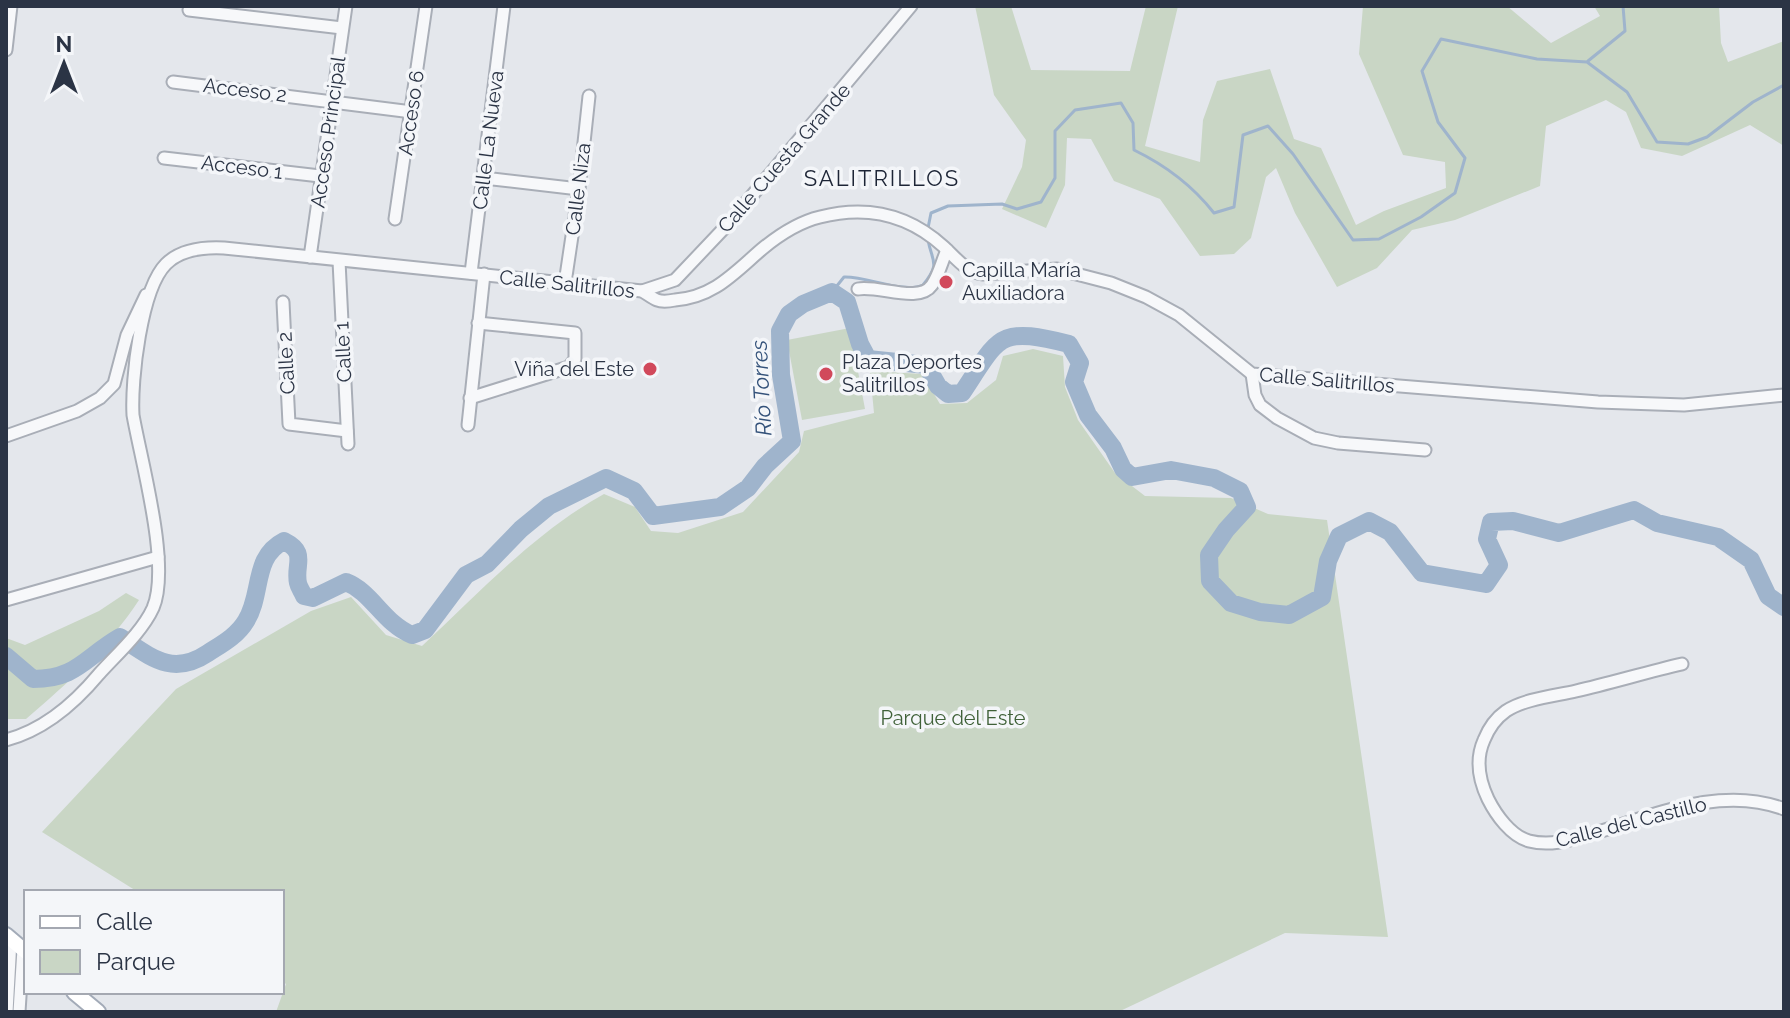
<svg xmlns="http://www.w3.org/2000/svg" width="1790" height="1018" font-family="Raleway,sans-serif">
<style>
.green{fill:#c9d6c5}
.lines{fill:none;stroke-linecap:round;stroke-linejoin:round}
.stream{stroke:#9fb4cc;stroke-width:3}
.river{stroke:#9fb4cc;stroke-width:18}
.minor-casing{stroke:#a9aeb7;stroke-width:15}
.major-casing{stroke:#a3abb8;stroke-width:18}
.minor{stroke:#f7f8fa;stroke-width:11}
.major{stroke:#fff;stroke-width:14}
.poi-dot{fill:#d1495b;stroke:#f4f6f9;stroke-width:3}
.labels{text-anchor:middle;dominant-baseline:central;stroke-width:7;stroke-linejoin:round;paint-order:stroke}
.street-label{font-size:20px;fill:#2b3445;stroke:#f4f6f9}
.poi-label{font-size:20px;fill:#2b3445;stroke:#f4f6f9;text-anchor:start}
.park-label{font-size:20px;fill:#3f6138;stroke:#f4f6f9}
.neighbourhood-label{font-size:22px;letter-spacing:2px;fill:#1d2536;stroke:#f4f6f9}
.water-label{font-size:22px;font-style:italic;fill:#34527a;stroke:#f4f6f9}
</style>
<rect width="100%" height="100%" fill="#e4e7ec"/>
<!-- green -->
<g class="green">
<path d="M975 6H1011L1031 70 1130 71 1146 6H1178L1145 146 1200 162 1203 120 1217 81 1270 69 1294 139 1321 148 1356 225 1384 211 1446 188 1445 162 1403 155 1359 54 1363 6H1507L1551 43 1600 16 1594 6H1719L1721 43 1728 62 1784 41V146L1750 125 1682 156 1641 148 1626 112 1606 100 1546 126 1540 186 1455 220 1412 230 1377 268 1337 287 1295 213 1276 168 1266 177 1251 238 1234 254 1200 256 1160 199 1114 181 1091 139 1067 138 1065 185 1046 228 1002 209 1022 167 1026 140 994 95Z"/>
<path d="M850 328 865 409 802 420 787 340Z"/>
<path d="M1033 349 1063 356 1065 387 1078 420 1115 473 1145 496 1231 498 1268 514 1327 520 1388 937 1285 933 1118 1012H276L286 984 282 981V892H138L42 832 176 689 311 611 351 597 386 635 422 646C479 593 535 532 604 494L635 507 651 531 678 533 743 512 799 452 804 431 874 413 870 371 922 374 940 404 967 403 996 380 1003 356Z"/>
<path d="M126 593 139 600C108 647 68 683 26 719H6V638L25 645 99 611Z"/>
</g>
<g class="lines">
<!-- stream -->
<g class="stream">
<path d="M1588 61 1625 31 1623 6"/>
<path d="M928 228 931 213 948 206 1002 204 1017 209 1041 202 1055 178V131L1075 110 1121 103 1133 123 1134 150C1167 166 1192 185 1214 213L1234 207 1243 135 1268 126 1293 154 1353 240 1379 239 1421 217 1455 193 1465 158 1438 122 1422 71 1441 39 1537 59 1587 62 1627 92 1657 142 1688 144 1707 137 1753 102 1784 85"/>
<path d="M832 292 844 277C867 276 903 294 923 285 941 263 932 262 928 240"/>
</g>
<!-- river -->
<path class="river" d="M6 656 33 679C77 679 85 657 120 637 151 657 172 677 208 653 222 644 237 636 246 621 263 594 252 557 284 541 308 553 294 564 298 583 299 588 302 591 304 596L313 598 346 582C372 592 383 623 412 635L425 630 466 575 487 564 521 529 549 506 606 478 634 491 653 516 720 507 748 488 765 466 792 441 781 375 780 331 789 314 803 304 832 292 847 302 860 344 868 359 926 365 938 386 948 394 962 393C1000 336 997 326 1069 344L1080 363 1074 382 1088 415 1113 448 1123 469 1132 477 1171 470 1214 478 1240 491 1247 507 1226 530 1209 555 1210 581 1231 603 1260 612 1289 615 1322 597 1328 561 1339 536 1369 521 1390 532 1422 573 1486 584 1499 565 1487 539 1491 522 1513 521 1559 533 1634 510 1657 523 1718 537 1751 560 1768 596 1784 607"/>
<!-- minor casing -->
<g class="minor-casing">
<g id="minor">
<path d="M189 10 342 28"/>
<path d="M6 50 11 6"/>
<path d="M173 82 412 112"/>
<path d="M164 158 320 176"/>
<path d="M484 178 579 189"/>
<path d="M395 219 426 6"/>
<path d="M310 257 346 6"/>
<path d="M339 261 348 444"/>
<path d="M471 273 504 6"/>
<path d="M565 283 579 189 589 96"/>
<path d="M858 289C879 285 919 304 932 285 939 275 942 261 947 250"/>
<path d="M642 291 675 280 729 223 911 6"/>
<path d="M283 302 289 424 347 431"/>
<path d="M1252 374 1255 395 1260 405 1277 418 1314 438 1338 443 1425 450"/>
<path d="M470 398 569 367 575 359V333L478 323"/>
<path d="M468 425 484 274"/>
<path d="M6 436 77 411 100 398 114 384 127 335 146 295"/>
<path d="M6 600 158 557"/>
<path d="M1682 664C1647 672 1611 683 1576 691 1554 696 1524 699 1506 711 1496 718 1488 730 1484 740 1475 760 1479 780 1488 799 1496 815 1511 836 1529 841 1552 847 1573 839 1595 833 1655 815 1722 785 1784 809"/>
<path d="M6 740C44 730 74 704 99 674 117 654 142 632 153 608 171 566 141 461 133 415 131 380 141 289 166 264 181 249 204 247 224 248L642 291C646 293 652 298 657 300 662 302 670 301 675 300 714 297 734 273 762 249 779 235 799 222 820 217 867 205 909 215 944 247 957 259 966 272 983 274L1057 269 1111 283 1146 297 1179 315 1252 374 1598 402 1684 405 1784 395"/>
<path d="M7 1012 11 940"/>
<path d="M19 1012 23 949"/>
</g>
</g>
<!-- major casing -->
<g class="major-casing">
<g id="major">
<path d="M6 935 26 952"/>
<path d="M74 992 98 1012"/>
</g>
</g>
<!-- minor -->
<use href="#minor" class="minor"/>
<!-- major -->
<use href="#major" class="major"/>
</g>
<!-- markers -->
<g class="poi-dot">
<circle cx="946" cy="282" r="8"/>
<circle cx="650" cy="369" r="8"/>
<circle cx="826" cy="374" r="8"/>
</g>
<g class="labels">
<!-- street labels -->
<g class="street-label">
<text transform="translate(245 90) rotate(7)">Acceso 2</text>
<text transform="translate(411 113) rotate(-82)">Acceso 6</text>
<text transform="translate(328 132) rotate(-82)">Acceso Principal</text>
<text transform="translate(488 140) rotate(-83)">Calle La Nueva</text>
<text transform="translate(784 158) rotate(-49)">Calle Cuesta Grande</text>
<text transform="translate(242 167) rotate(7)">Acceso 1</text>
<text transform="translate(578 189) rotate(-83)">Calle Niza</text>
<text transform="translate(567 284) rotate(6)">Calle Salitrillos</text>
<text transform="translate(343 352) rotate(-93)">Calle 1</text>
<text transform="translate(286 363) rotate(-93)">Calle 2</text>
<text transform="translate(1327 380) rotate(5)">Calle Salitrillos</text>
<text transform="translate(1631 822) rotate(-14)">Calle del Castillo</text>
</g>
<!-- poi labels -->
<g class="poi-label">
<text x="962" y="270">Capilla María<tspan x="962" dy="23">Auxiliadora</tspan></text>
<text x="842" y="362">Plaza Deportes<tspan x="842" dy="23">Salitrillos</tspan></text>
<text x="634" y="369" text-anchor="end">Viña del Este</text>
</g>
<!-- park labels -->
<g class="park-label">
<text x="953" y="718">Parque del Este</text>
</g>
<!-- neighbourhood labels -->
<g class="neighbourhood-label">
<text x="882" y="178">SALITRILLOS</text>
</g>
<!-- water labels -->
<g class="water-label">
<text transform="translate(761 388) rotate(-93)">Río Torres</text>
</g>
</g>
<!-- border -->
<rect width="1790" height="1018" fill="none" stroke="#2b3445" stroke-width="16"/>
<!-- legend -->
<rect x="24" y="890" width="260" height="104" fill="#f4f6f9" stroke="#a4a8b1" stroke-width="2"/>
<rect x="40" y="916" width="40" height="12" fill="#ffffff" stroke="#a4a8b1" stroke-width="2"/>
<text x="96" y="930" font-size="24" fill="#2b3445">Calle</text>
<rect x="40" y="950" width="40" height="24" fill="#c9d6c5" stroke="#a4a8b1" stroke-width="2"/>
<text x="96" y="970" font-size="24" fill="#2b3445">Parque</text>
<!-- north arrow -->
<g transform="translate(64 64)" stroke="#f4f6f9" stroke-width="6" paint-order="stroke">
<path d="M0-6L14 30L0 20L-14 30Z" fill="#2b3445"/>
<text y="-12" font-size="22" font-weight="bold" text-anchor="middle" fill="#2b3445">N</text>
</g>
</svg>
